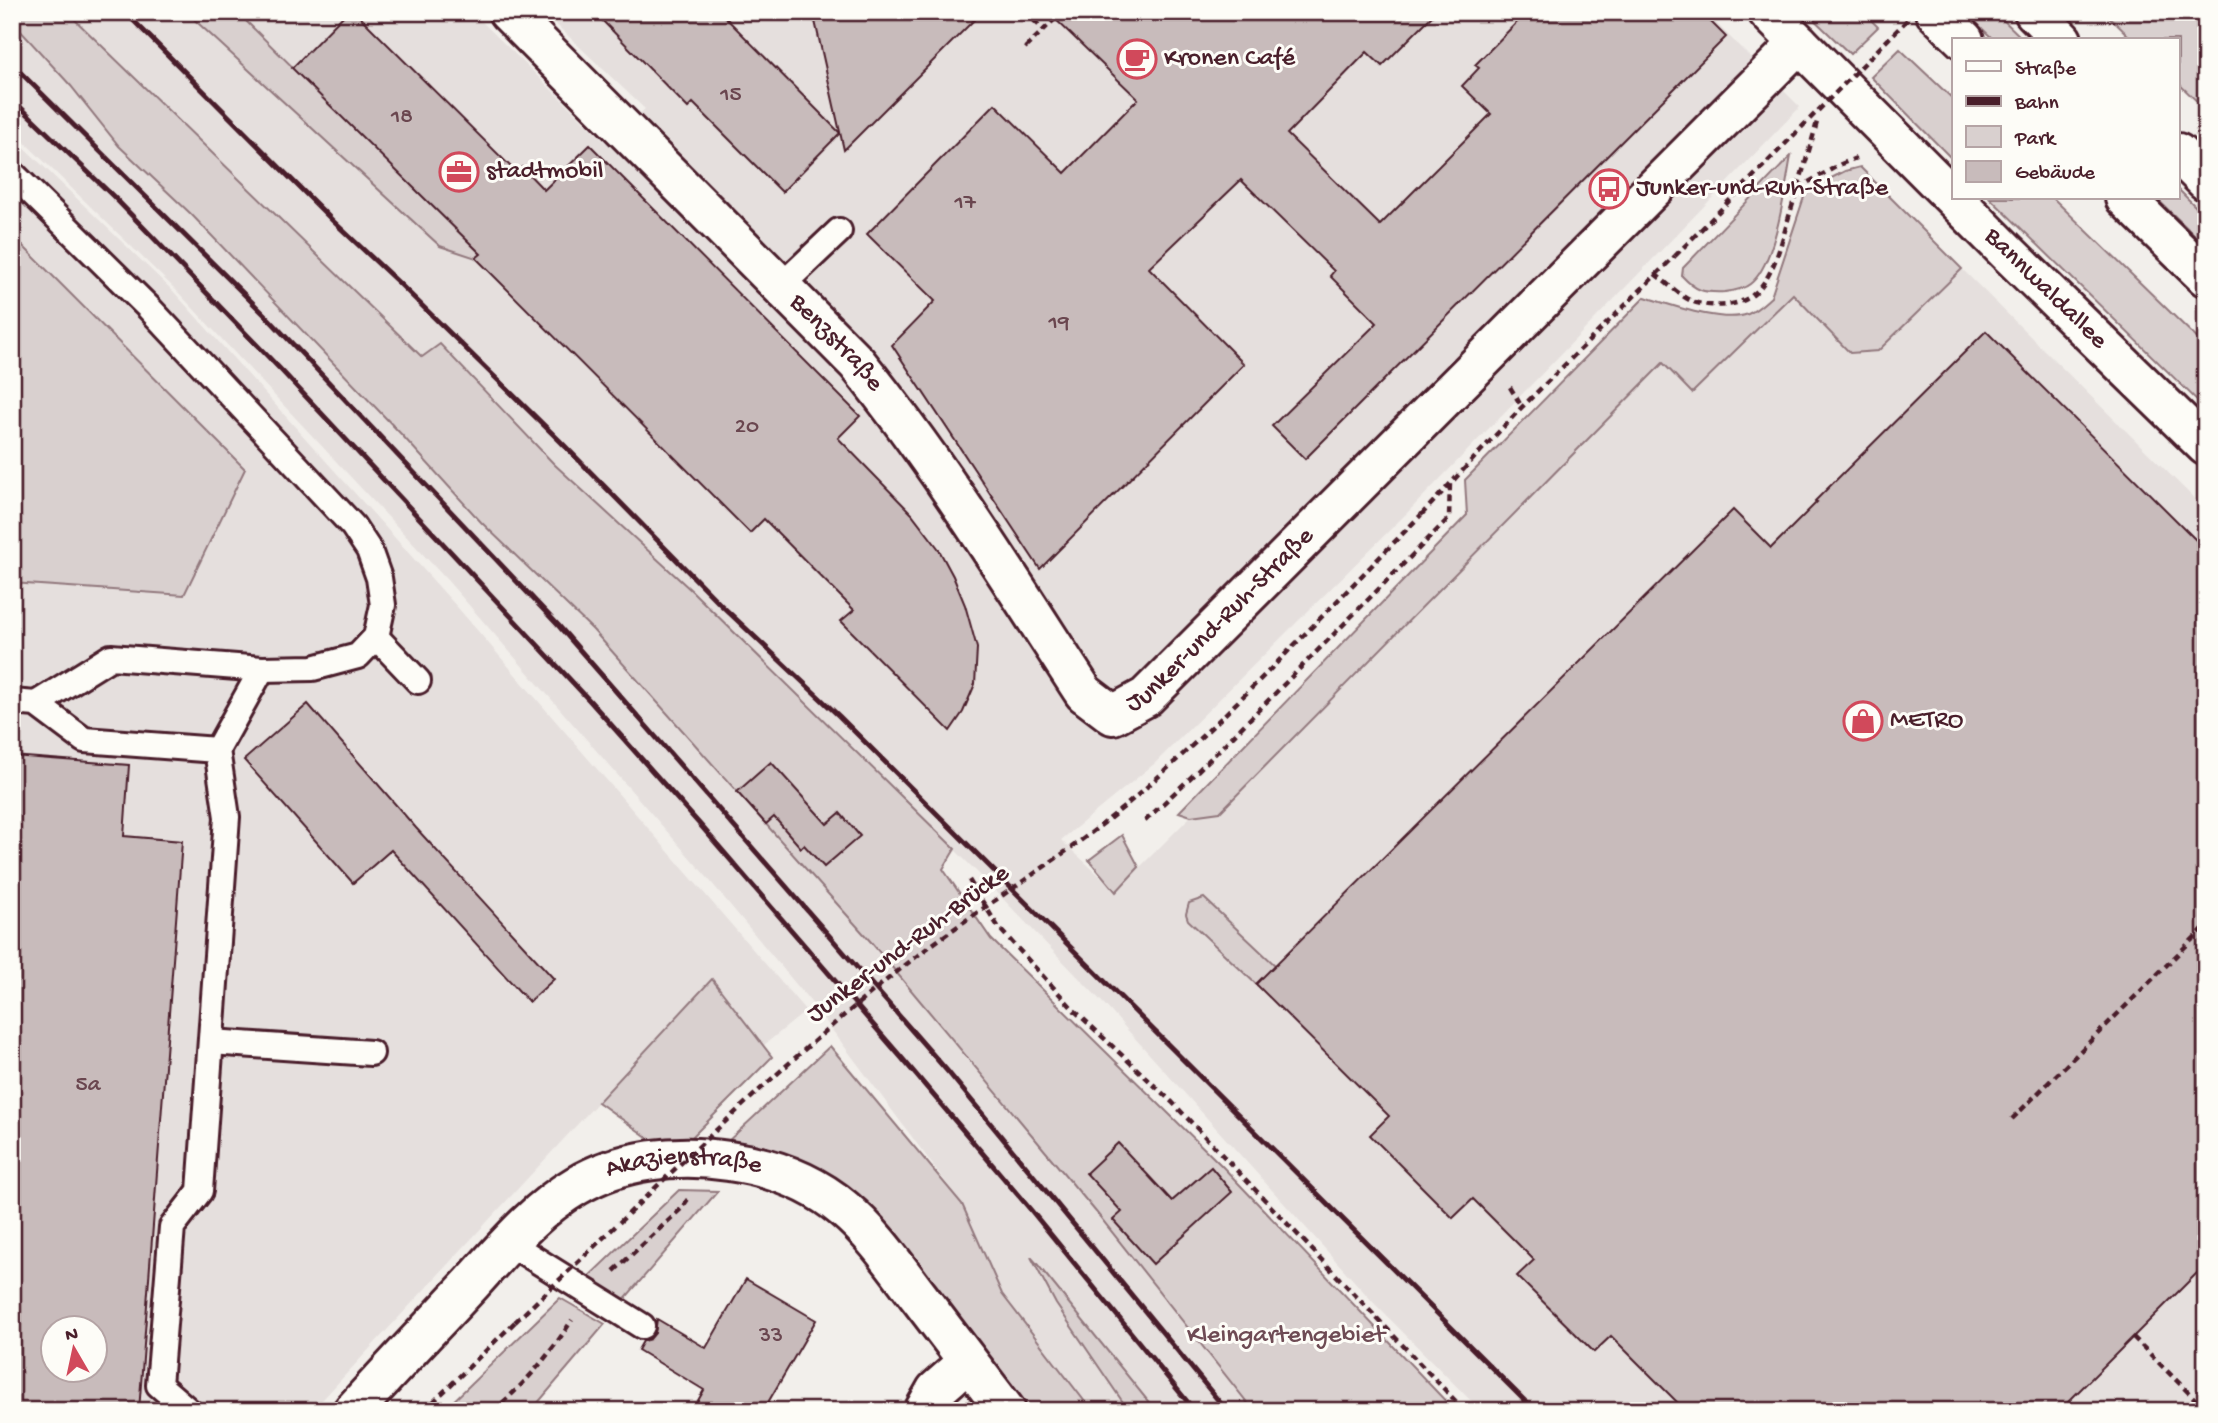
<svg xmlns="http://www.w3.org/2000/svg" width="2218" height="1423" font-family="'Gochi Hand',sans-serif">
<style>
.built{fill:#e5dfdd;fill-rule:evenodd}
.green{fill:#d9d0cf;stroke:#92787d;stroke-width:2}
.building{fill:#c8bbbb;stroke:#4a1f2b;stroke-width:2;fill-rule:evenodd}
.lines{fill:none;stroke-linecap:round;stroke-linejoin:round}
.lane-casing{stroke:#4a1f2b;stroke-width:30}
.street-casing{stroke:#4a1f2b;stroke-width:44}
.highway-casing{stroke:#4a1f2b;stroke-width:44}
.path{stroke:#4a1f2b;stroke-width:4.5;stroke-dasharray:7 5;stroke-linecap:butt}
.lane{stroke:#fdfcf7;stroke-width:24}
.street{stroke:#fdfcf7;stroke-width:38}
.highway{stroke:#fdfcf7;stroke-width:38}
.rail{stroke:#4a1f2b;stroke-width:5}
.path-bridge{stroke:#4a1f2b;stroke-width:4.5;stroke-dasharray:7 5;stroke-linecap:butt}
.labels{text-anchor:middle;dominant-baseline:central;stroke-width:6;stroke-linejoin:round;paint-order:stroke}
.number-label{font-size:23px;fill:#6a464f}
.poi-label{font-size:26px;fill:#4a1f2b;stroke:#fdfcf7;text-anchor:start}
.street-label{font-size:26px;fill:#4a1f2b;stroke:#fdfcf7}
.park-label{font-size:26px;fill:#6e4b54;stroke:#fdfcf7}
</style>
<rect width="100%" height="100%" fill="#f2efeb"/>
<filter id="ink" filterUnits="userSpaceOnUse"><feTurbulence type="fractalNoise" baseFrequency=".0143" numOctaves="2"/><feDisplacementMap in="SourceGraphic" scale="14" xChannelSelector="R" yChannelSelector="G"/><feConvolveMatrix kernelMatrix="1 2 1 2 8 2 1 2 1" color-interpolation-filters="sRGB"/></filter>
<g filter="url(#ink)">
<!-- built -->
<g class="built">
<path d="M67 12H186L440 246 480 255 237 12H472L606 143 645 109 543 12H1705L1800 107 1408 512 1154 764 1061 840 1116 891 1191 816 1220 812 1663 362 1692 392 1793 294 1850 353 1878 351 1962 269 2206 510V1411H1481L1373 1302 1105 1005 983 878 855 750 692 591 554 464 440 345 422 357Z"/>
<path d="M12 20 71 86 119 146 191 214 401 434 481 522 593 630 871 942 1096 1212 1254 1411H1156L1033 1260 1056 1304 1129 1411H1092L1002 1294 962 1204 815 1007 706 876 447 580 176 290 12 130Z"/>
<path d="M12 136 173 291 458 608 806 1011 764 1045 712 979 312 1411H12ZM52 1328H94V1370H52Z"/>
</g>
<!-- green -->
<g class="green">
<path d="M12 12H67L422 357 440 344 554 464 692 591 955 849 943 869 991 939 1221 1165 1455 1411H1254L1096 1212 871 942 593 630 481 522 401 434 191 214 119 146 71 86 16 26 12 20Z"/>
<path d="M186 12H219L225 18 231 12H237L481 254 476 258 440 246Z"/>
<path d="M1806 12H1863L1878 27 1850 54Z"/>
<path d="M1965 12H1995L2024 40H1994Z"/>
<path d="M2104 12H2206V110L2178 83V40H2133Z"/>
<path d="M1900 49 1954 100V161L1871 77Z"/>
<path d="M1791 156C1785 188 1776 264 1750 284 1744 289 1733 291 1725 292 1703 293 1696 291 1682 276L1683 268Z"/>
<path d="M1860 167 1962 269 1878 351 1850 353 1793 294 1692 393 1663 363 1220 812 1191 816 1179 812 1467 515 1465 480 1645 297C1671 305 1723 324 1748 314 1757 310 1764 303 1771 297L1806 191 1845 171Z"/>
<path d="M2178 189 2206 217V246L2156 198H2178Z"/>
<path d="M1990 198H2053L2206 347V409Z"/>
<path d="M12 235 245 469 184 595 12 583Z"/>
<path d="M1122 835 1139 867 1116 892 1089 860Z"/>
<path d="M1204 898 1276 966 1257 985 1188 920 1186 914 1189 903Z"/>
<path d="M712 979 772 1057 691 1138 654 1142 598 1102Z"/>
<path d="M830 1046 962 1204 1002 1294 1092 1411H1028L909 1255 727 1142Z"/>
<path d="M679 1190 718 1191 622 1302 586 1279Z"/>
<path d="M1031 1257 1038 1265 1156 1411H1129L1056 1304Z"/>
<path d="M560 1298 605 1324 531 1411H443Z"/>
</g>
<!-- building -->
<g class="building">
<path d="M347 12H355L516 172 522 167 544 190 590 145 860 416 838 438 912 514 938 548 953 576 965 605 977 648 975 684 963 712 950 731 841 621 854 610 764 519 750 533 476 258 481 254 292 68Z"/>
<path d="M594 12H720L840 133 782 192 693 103 688 108Z"/>
<path d="M813 12H982L844 150Z"/>
<path d="M1048 12H1436L1382 66 1367 52 1287 134 1380 225 1491 114 1462 86 1479 68 1475 65 1527 12H1701L1726 37 1305 459 1272 426 1377 323 1330 276 1334 271 1241 180 1149 268 1244 364 1040 569 892 345 935 301 867 234 995 104 1065 173 1138 99Z"/>
<path d="M1986 331 2206 550V1264L2059 1411H1686L1611 1336 1594 1352 1517 1276 1534 1260 1473 1199 1453 1218 1370 1135 1389 1116 1256 984 1733 510 1771 548 1817 502 1815 501Z"/>
<path d="M308 704 416 828 554 979 529 1002 391 850 353 883 244 760Z"/>
<path d="M12 756 129 765 124 836 182 841 139 1411H12ZM52 1328H94V1370H52Z"/>
<path d="M771 762 827 824 840 813 860 836 824 867 804 845 801 848 774 817 766 824 737 792Z"/>
<path d="M1118 1143 1172 1201 1211 1167 1232 1192 1153 1264 1113 1220 1122 1212 1086 1173Z"/>
<path d="M746 1279 816 1320 763 1411H692L704 1390 638 1350 643 1341 650 1339 655 1333 657 1319 706 1348Z"/>
</g>
<g class="lines">
<!-- lane casing -->
<g class="lane-casing">
<g id="lane">
<path d="M12 173 149 308 353 526 369 550 379 578 383 605 376 637 358 656 313 668 262 669 111 657 36 704"/>
<path d="M781 286 839 231"/>
<path d="M376 637 418 681"/>
<path d="M12 702 36 704 84 740 217 750 262 669"/>
<path d="M211 1042 371 1053"/>
<path d="M509 1243 642 1326"/>
<path d="M189 1411 159 1385 172 1227 200 1191 227 817 217 750"/>
</g>
</g>
<!-- street casing -->
<g class="street-casing">
<g id="street">
<path id="s1" d="M508 12 857 363C941 467 1011 581 1084 693L1113 715 1146 697 1799 43"/>
<path id="s2" d="M1768 12 2007 252 2206 446"/>
<path id="s3" d="M353 1411C392 1368 432 1326 472 1283 503 1249 535 1210 576 1186 621 1159 678 1153 729 1161 772 1167 811 1181 844 1209 874 1234 896 1267 919 1297 948 1335 977 1373 1006 1411"/>
<path d="M924 1411 936 1390 968 1362"/>
</g>
</g>
<!-- highway casing -->
<g class="highway-casing">
<g id="highway">
<path d="M1935 12 1964 40"/>
<path d="M2034 12 2062 40"/>
<path d="M2178 153 2206 181"/>
<path d="M2125 198 2206 277"/>
</g>
</g>
<!-- path -->
<g class="path">
<path d="M1025 12 1044 30"/>
<path d="M1025 48 1055 19"/>
<path d="M1798 188 1841 164 1856 158"/>
<path d="M1655 274C1667 283 1681 297 1694 302 1713 308 1740 307 1755 293 1776 273 1782 238 1791 210 1800 180 1810 149 1818 118"/>
<path d="M1510 387 1522 407"/>
<path d="M1421 515 1522 407 1675 256"/>
<path d="M1145 821 1210 759 1449 518 1450 482"/>
<path d="M969 880 999 928 1075 1011 1172 1102 1465 1411"/>
<path d="M2012 1119 2206 926"/>
<path d="M614 1271 681 1209 688 1199"/>
<path d="M2133 1337 2206 1410"/>
<path d="M424 1411 515 1322"/>
<path d="M493 1411C527 1382 548 1357 572 1320"/>
</g>
<!-- lane -->
<use href="#lane" class="lane"/>
<!-- street -->
<use href="#street" class="street"/>
<!-- highway -->
<use href="#highway" class="highway"/>
<!-- rail -->
<g class="rail">
<path d="M125 12 333 221 400 284 560 441 721 605 839 716 1535 1411"/>
<path d="M12 64 269 319 558 625 949 1073 1227 1411"/>
<path d="M12 99 114 197 282 371 590 701 703 828 901 1057 1030 1209 1195 1411"/>
</g>
<!-- path-bridge -->
<g class="path-bridge">
<path d="M1675 256 1915 12"/>
<path d="M515 1322C647 1198 774 1067 917 956 985 904 1059 861 1125 806 1230 716 1324 613 1421 515"/>
</g>
</g>
</g>
<!-- icons -->
<defs>
<g id="cafe-ring" transform="scale(2.0125)"><circle r="9.5" fill="#fdfcf7" stroke="#d1495b" stroke-width="1.5"/><path d="M-5.5-4.5H6V0H3Q3 3.5 0 3.5H-2.5Q-5.5 3.5-5.5 0ZM3-3.2v2h1.7v-2ZM-6 4.5H4V6H-6Z" fill="#d1495b"/></g>
<g id="office-ring" transform="scale(2.0125)"><circle r="9.5" fill="#fdfcf7" stroke="#d1495b" stroke-width="1.5"/><path d="M-6-3h4V-5.5h4V-3h4V5H-6ZM-1-4.5V-3h2v-1.5ZM-6 0V1H6V0Z" fill="#d1495b"/></g>
<g id="bus-ring" transform="scale(2.0125)"><circle r="9.5" fill="#fdfcf7" stroke="#d1495b" stroke-width="1.5"/><path d="M-5-6H5V4H4V6H2V4H-2V6H-4V4H-5ZM-3.5-4V0h7V-4ZM-3.5 1.2v1.5H-2V1.2ZM2 1.2v1.5H3.5V1.2Z" fill="#d1495b"/></g>
<g id="shop-ring" transform="scale(2.0125)"><circle r="9.5" fill="#fdfcf7" stroke="#d1495b" stroke-width="1.5"/><path d="M-5-2.5h2.3a2.7 3.5 0 0 1 5.4 0H5L5.5 6h-11ZM-1.5-2.5h3a1.5 2.3 0 0 0-3 0Z" fill="#d1495b"/></g>
</defs>
<g fill-rule="evenodd">
<use href="#cafe-ring" x="1137" y="59"/>
<use href="#office-ring" x="459" y="172"/>
<use href="#bus-ring" x="1609" y="189"/>
<use href="#shop-ring" x="1863" y="721"/>
</g>
<g class="labels">
<!-- number labels -->
<g class="number-label">
<text x="731" y="95">15</text>
<text x="402" y="117">18</text>
<text x="965" y="203">17</text>
<text x="1059" y="323">19</text>
<text x="747" y="427">20</text>
<text x="88" y="1085">5a</text>
<text x="771" y="1336">33</text>
</g>
<!-- poi labels -->
<g class="poi-label">
<text x="1164" y="59">Kronen Café</text>
<text x="486" y="172">stadtmobil</text>
<text x="1636" y="189">Junker-und-Ruh-Straße</text>
<text x="1890" y="721">METRO</text>
</g>
<!-- street labels -->
<g class="street-label">
<text stroke="none"><textPath href="#s2" startOffset="392">Bannwaldallee</textPath></text>
<text stroke="none"><textPath href="#s1" startOffset="466">Benzstraße</textPath></text>
<text stroke="none"><textPath href="#s1" startOffset="1076">Junker-und-Ruh-Straße</textPath></text>
<text transform="translate(909 945) rotate(-37)">Junker-und-Ruh-Brücke</text>
<text stroke="none"><textPath href="#s3" startOffset="430">Akazienstraße</textPath></text>
</g>
<!-- park labels -->
<g class="park-label">
<text x="1286" y="1336">Kleingartengebiet</text>
</g>
</g>
<!-- margin -->
<rect width="2218" height="1423" fill="none" stroke="#fdfcf7" stroke-width="42"/>
<rect x="21" y="21" width="2176" height="1381" fill="none" stroke="#4a1f2b" stroke-width="2.5" filter="url(#ink)"/>
<!-- legend -->
<rect x="1952" y="38" width="228" height="161" fill="#fdfcf7" stroke="#b5a4a5" stroke-width="2"/>
<rect x="1966" y="61" width="35" height="10" fill="#fdfcf7" stroke="#b5a4a5" stroke-width="2"/>
<text x="2015" y="74" font-size="21" fill="#4a1f2b">Straße</text>
<rect x="1966" y="96" width="35" height="10" fill="#4a1f2b" stroke="#b5a4a5" stroke-width="2"/>
<text x="2015" y="108" font-size="21" fill="#4a1f2b">Bahn</text>
<rect x="1966" y="126" width="35" height="21" fill="#d9d0cf" stroke="#b5a4a5" stroke-width="2"/>
<text x="2015" y="144" font-size="21" fill="#4a1f2b">Park</text>
<rect x="1966" y="161" width="35" height="21" fill="#c8bbbb" stroke="#b5a4a5" stroke-width="2"/>
<text x="2015" y="178" font-size="21" fill="#4a1f2b">Gebäude</text>
<!-- north arrow -->
<g transform="translate(74 1349) rotate(351)"><circle r="33" fill="#fdfcf7" stroke="#b5a4a5" stroke-width="2"/>
<path d="M0-5L12 26L0 18L-12 26Z" fill="#d1495b"/>
<text y="-10" font-size="19" font-weight="bold" text-anchor="middle" fill="#4a1f2b">N</text>
</g>
</svg>
